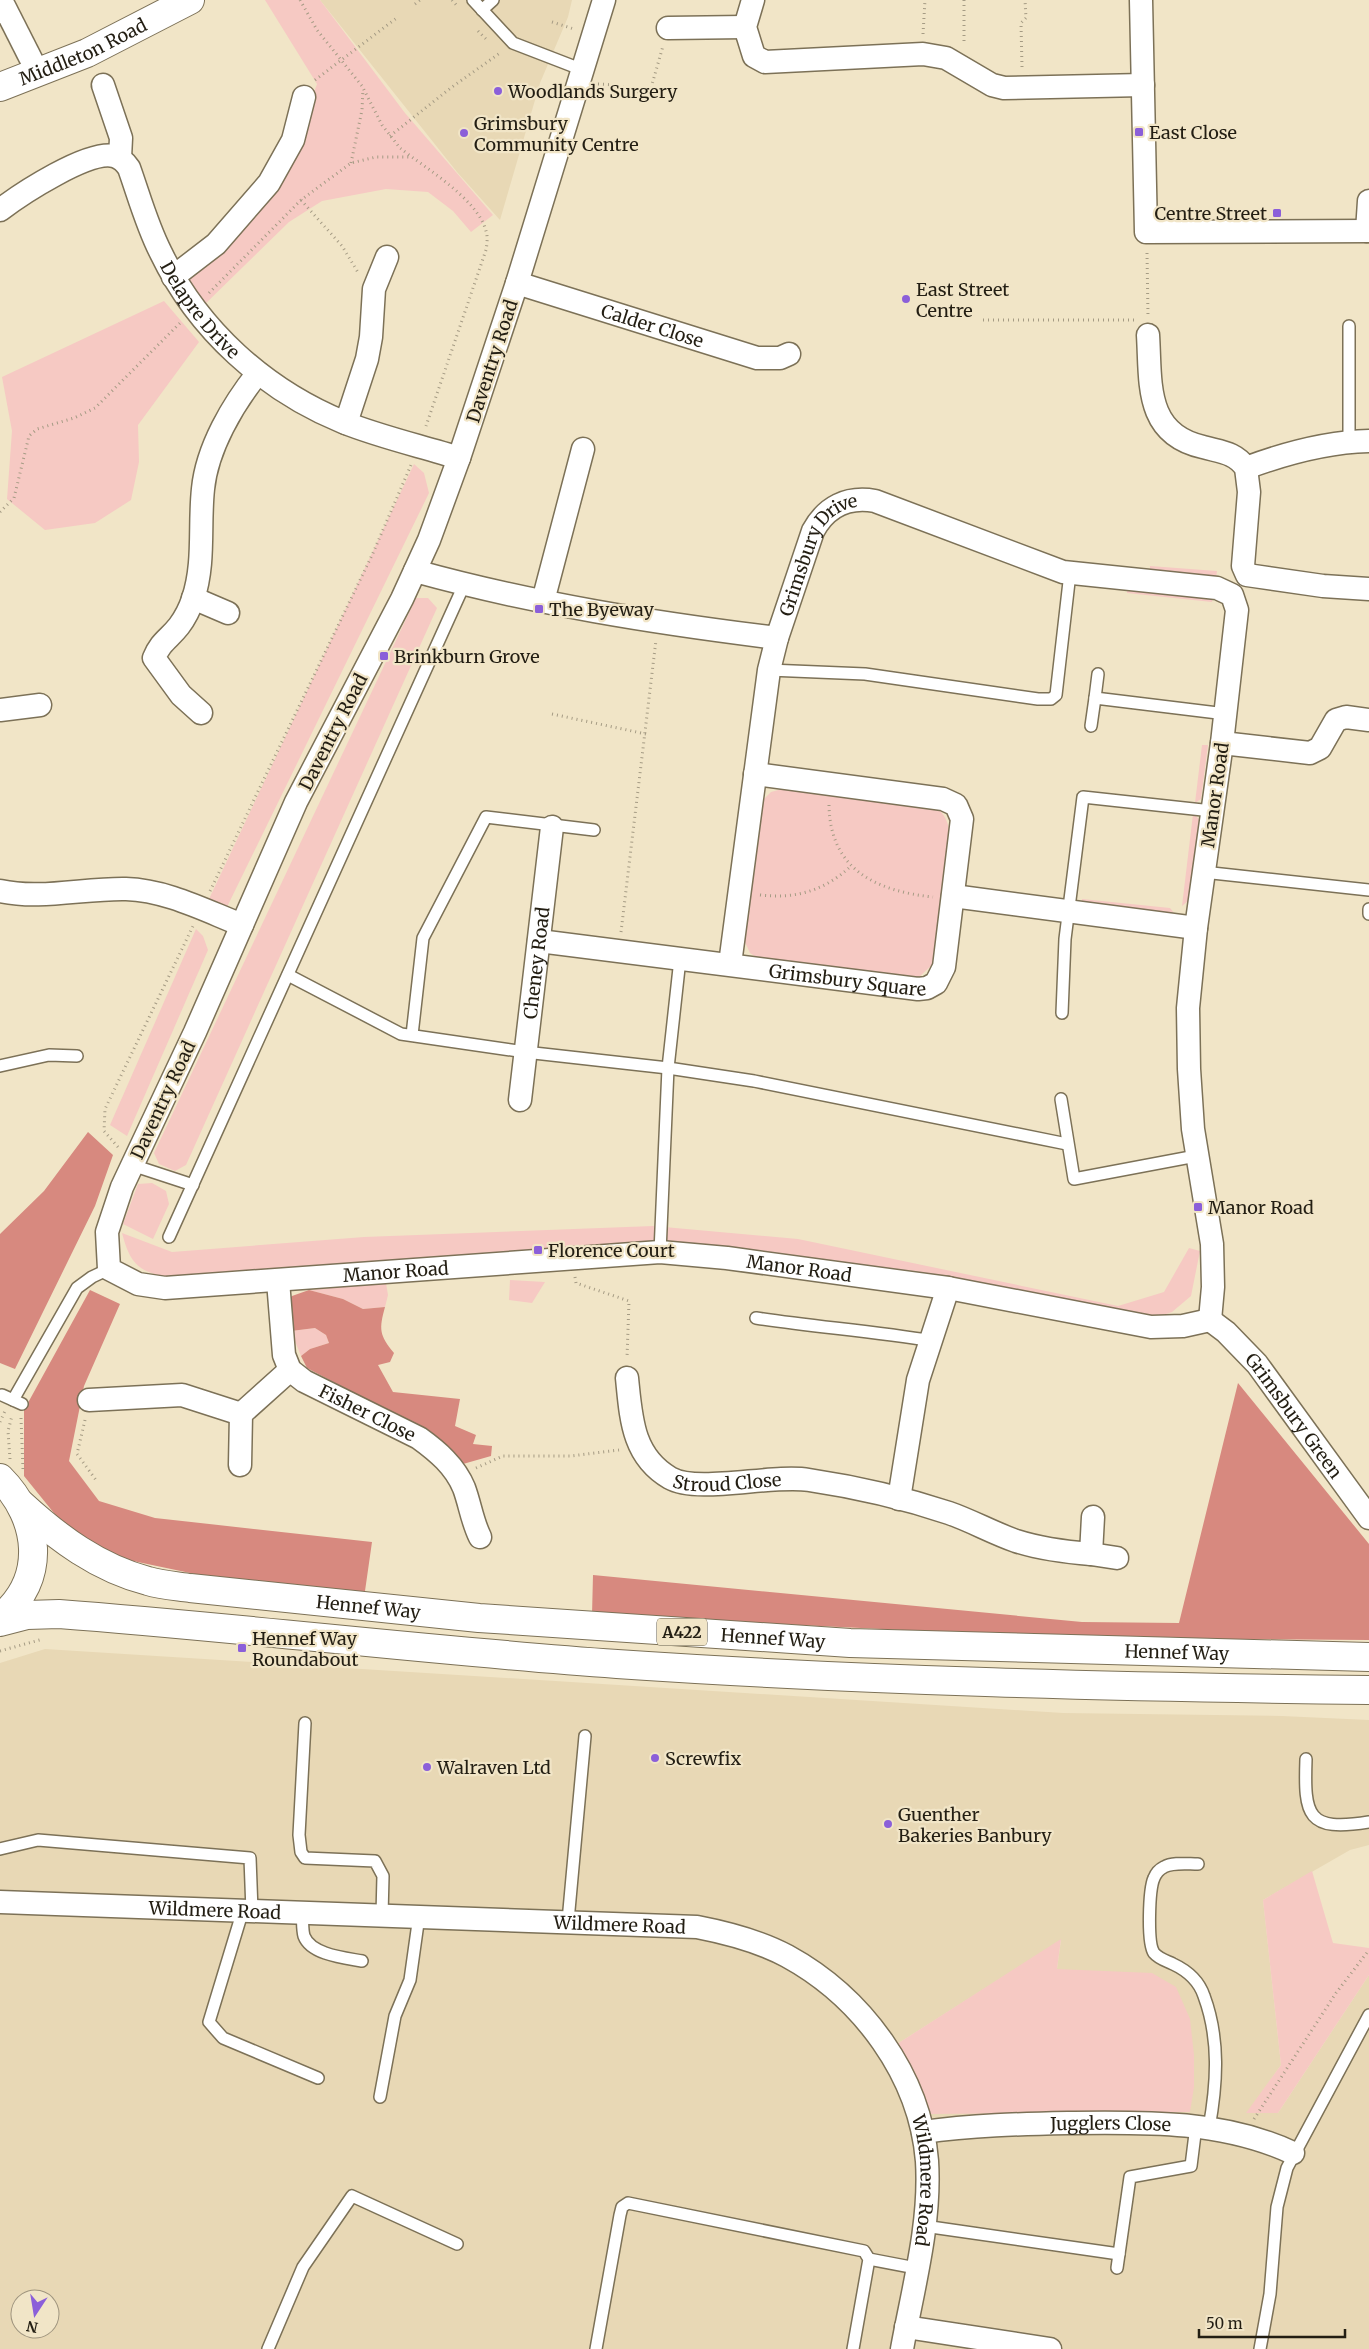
<svg xmlns="http://www.w3.org/2000/svg" width="1369" height="2349" font-family="Merriweather,serif">
<style>
.built{fill:#e8d8b5;fill-rule:evenodd}
.green{fill:#f6c9c3}
.forest{fill:#d7897f}
.lines{fill:none;stroke-linecap:round;stroke-linejoin:round}
.service-casing{stroke:#7c7157;stroke-width:14}
.minor-casing{stroke:#7c7157;stroke-width:25}
.tertiary-casing{stroke:#7c7157;stroke-width:30}
.trunk-casing{stroke:#7c7157;stroke-width:30}
.path{stroke:#a59b84;stroke-width:3;stroke-dasharray:1 4;stroke-linecap:butt}
.service{stroke:#fff;stroke-width:11}
.minor{stroke:#fff;stroke-width:22}
.tertiary{stroke:#fff;stroke-width:28}
.trunk{stroke:#fff;stroke-width:28}
.poi-dot{fill:#8b5fd9;stroke:#f1e5c7;stroke-width:2}
.labels{text-anchor:middle;dominant-baseline:central;stroke-width:4.5;stroke-linejoin:round;paint-order:stroke}
.shield{fill:#f1e5c7;stroke:#615a49;stroke-width:1}
.shield-label{font-size:16px;font-weight:bold;fill:#231e13}
.street-label{font-size:18px;fill:#231e13;stroke:#f1e5c7}
.poi-label{font-size:18px;fill:#231e13;stroke:#f1e5c7;text-anchor:start}
</style>
<rect width="100%" height="100%" fill="#f1e5c7"/>
<!-- built -->
<g class="built">
<path d="M320 0H572L568 17 540 83 500 220 457 172Z"/>
<path d="M45 1649 1063 1713 1282 1716 1369 1720V1845L1350 1850 1263 1900 1281 2065 1247 2113H1278L1369 1975V2349H0V1663ZM1061 1940 1057 1969 897 2044ZM20 2299H50V2329H20Z"/>
</g>
<!-- green -->
<g class="green">
<path d="M265 0H320L405 113 493 215 471 232 453 211 428 192 386 189 322 201 289 222 200 309 184 279 288 165 317 84Z"/>
<path d="M164 301 199 342 138 425 139 462 131 500 95 523 45 530 7 499 12 431 2 377Z"/>
<path d="M414 464 424 473 429 493 227 907 209 899Z"/>
<path d="M1150 566 1217 571 1216 578 1150 571Z"/>
<path d="M1127 587 1213 596 1212 602 1127 593Z"/>
<path d="M416 598H428L437 608 186 1165 175 1171 159 1164 154 1153Z"/>
<path d="M1202 745H1208L1201 799 1195 803Z"/>
<path d="M786 788 938 809C947 817 949 826 950 837L933 964 918 978 762 961 750 953 744 940 761 802 771 792Z"/>
<path d="M1193 814 1199 819 1189 896 1188 901 1182 906Z"/>
<path d="M1082 899 1170 908 1174 913 1168 915 1082 905Z"/>
<path d="M196 929 203 936 208 950 127 1136 110 1125Z"/>
<path d="M152 1183 166 1191 169 1204 153 1239 123 1224 138 1184Z"/>
<path d="M653 1226 798 1239 1118 1306 1164 1292 1189 1248 1200 1251 1191 1296 1172 1312 1149 1320 652 1247 176 1281C142 1270 132 1271 122 1233L172 1252 364 1237Z"/>
<path d="M510 1280 545 1282 532 1303 509 1300Z"/>
<path d="M386 1283 388 1295 385 1307 363 1309 343 1299 309 1290Z"/>
<path d="M315 1328 326 1335 329 1343 310 1349 301 1356 291 1331Z"/>
<path d="M1312 1871 1333 1943 1369 1948V1975L1278 2113H1246L1281 2065 1263 1900Z"/>
<path d="M1061 1939 1057 1969 1152 1973 1176 1987 1190 2019 1194 2055V2087L1190 2112 930 2114 897 2044Z"/>
</g>
<!-- forest -->
<g class="forest">
<path d="M88 1132 113 1155 95 1206 15 1369 0 1363V1234L44 1191Z"/>
<path d="M90 1290 120 1304 84 1386 69 1461 99 1501 155 1518 372 1542 364 1598 214 1578 114 1557 62 1523 24 1476V1410Z"/>
<path d="M309 1290 343 1299 363 1309 385 1307C379 1329 379 1335 394 1353L390 1362 378 1365 393 1392 460 1399 455 1426 476 1435 473 1444 492 1446 491 1456 463 1464 435 1436 307 1368 301 1356 310 1349 329 1343 326 1335 315 1328 291 1331 283 1306 292 1296Z"/>
<path d="M1238 1383 1369 1544V1640L1071 1638 592 1615 593 1575 1082 1622 1179 1623Z"/>
</g>
<g class="lines">
<!-- service casing -->
<g class="service-casing">
<g id="service">
<path d="M473 0 513 43 583 70"/>
<path d="M482 10 493 0"/>
<path d="M1349 442V326"/>
<path d="M769 670 865 674 1038 699H1051L1056 695 1070 573"/>
<path d="M1095 698 1098 674"/>
<path d="M1091 726 1095 698 1226 714"/>
<path d="M1203 872 1369 890"/>
<path d="M1369 914V909"/>
<path d="M288 975 401 1034 525 1052 668 1068 754 1081 1067 1144"/>
<path d="M1062 1013 1065 939 1083 797 1212 811"/>
<path d="M412 1035 423 938 486 817 594 830"/>
<path d="M0 1066 49 1055 77 1056"/>
<path d="M1061 1099 1074 1179 1196 1156"/>
<path d="M132 1165 193 1185"/>
<path d="M169 1237 464 585"/>
<path d="M660 1252 668 1068 680 959"/>
<path d="M756 1318C814 1327 873 1331 932 1341"/>
<path d="M2 1395 22 1404"/>
<path d="M13 1400 77 1288 92 1277 109 1269"/>
<path d="M305 1723 299 1835 301 1852 305 1858 375 1861 383 1876 382 1915"/>
<path d="M1306 1759C1304 1816 1307 1832 1369 1822"/>
<path d="M0 1849 38 1840 250 1858 252 1911"/>
<path d="M1198 1864C1187 1864 1173 1862 1164 1867 1160 1869 1156 1873 1154 1878 1149 1889 1147 1943 1154 1953 1159 1959 1167 1961 1173 1964 1188 1971 1199 1981 1204 1996 1220 2039 1217 2084 1209 2128"/>
<path d="M243 1910 209 2022 223 2038 318 2078"/>
<path d="M302 1912C303 1920 302 1929 304 1936 311 1955 346 1958 362 1961"/>
<path d="M568 1921 585 1736"/>
<path d="M380 2097 395 2016 410 1980 419 1916"/>
<path d="M924 2226 1119 2254"/>
<path d="M869 2259 916 2268"/>
<path d="M1117 2268 1130 2177 1191 2166 1196 2126"/>
<path d="M268 2349 303 2267 352 2196 457 2244"/>
<path d="M596 2349 620 2215 622 2207 628 2203 864 2251 869 2259 853 2349"/>
<path d="M1260 2349 1270 2294 1277 2207 1287 2168 1369 2015"/>
</g>
</g>
<!-- minor casing -->
<g class="minor-casing">
<g id="minor">
<path d="M1 0 38 73"/>
<path id="s1" d="M604 0 517 283 459 458 429 540 402 599 296 802 195 1032 122 1187 107 1232 109 1269 138 1284 165 1288 660 1252 727 1258 948 1288 1151 1327 1183 1326 1210 1320"/>
<path d="M753 0 745 27 754 56 765 62 923 54 946 58 992 85 1004 88 1143 85"/>
<path d="M1141 0 1146 232 1369 231"/>
<path d="M668 28 745 27"/>
<path d="M103 85 121 138 120 158"/>
<path id="s2" d="M0 210C21 194 88 150 114 156 121 158 125 162 129 168 139 196 147 226 161 253 198 330 265 390 343 422 380 437 421 446 459 458"/>
<path d="M1367 231 1369 201"/>
<path d="M173 277 216 244 269 183 293 140 304 97"/>
<path id="s3" d="M517 283 757 358H780L789 354"/>
<path d="M1148 335C1151 382 1144 434 1203 447 1220 452 1235 452 1246 468L1249 492 1243 566 1247 575 1323 586 1369 589"/>
<path d="M346 423 367 359 371 337 374 289 387 257"/>
<path d="M1246 468C1286 453 1327 442 1369 441"/>
<path id="s4" d="M415 571C534 604 655 623 777 638L813 531C826 507 847 496 875 501L1063 572 1217 588 1232 595 1237 610 1222 743 1196 928 1188 1008 1189 1069 1193 1129 1212 1244 1213 1287 1210 1320"/>
<path d="M193 598 228 613"/>
<path d="M543 601 583 449"/>
<path d="M0 710 40 705"/>
<path d="M201 713 181 695 154 658C161 641 169 639 179 626 185 618 190 608 193 599 205 563 199 526 203 489 207 448 233 404 258 373"/>
<path d="M1222 743 1310 753 1320 748 1336 720 1346 717 1369 720"/>
<path d="M0 891C40 900 85 888 126 889 166 890 206 911 242 925"/>
<path d="M953 896 1196 928"/>
<path id="s5" d="M539 941 918 989 927 988 936 983 944 967 962 819 956 805 943 799 755 774"/>
<path d="M730 964 769 670 777 638"/>
<path id="s6" d="M520 1100 552 827"/>
<path id="s7" d="M278 1281 284 1355 290 1370 304 1381 419 1438C437 1451 455 1466 464 1488 470 1504 472 1521 480 1537"/>
<path id="s8" d="M1210 1320 1226 1332 1257 1364 1369 1518"/>
<path id="s9" d="M627 1378C631 1417 632 1456 670 1478 698 1494 771 1474 809 1480 856 1487 904 1498 949 1513 972 1521 993 1533 1016 1541 1041 1549 1065 1552 1091 1554L1093 1517"/>
<path d="M89 1400 182 1395 241 1414"/>
<path d="M240 1465 241 1414 290 1370"/>
<path d="M899 1499 918 1380 948 1288"/>
<path d="M1091 1554 1117 1558"/>
<path id="s10" d="M0 1902 697 1927C728 1933 759 1941 787 1956 862 1997 920 2075 927 2161 931 2224 913 2288 902 2349"/>
<path id="s11" d="M923 2132C972 2125 1020 2124 1068 2123 1144 2122 1223 2120 1293 2153"/>
<path d="M906 2327 1050 2349"/>
</g>
</g>
<!-- tertiary casing -->
<g class="tertiary-casing">
<g id="tertiary">
<path id="s12" d="M0 87 87 53 190 0"/>
</g>
</g>
<!-- trunk casing -->
<g class="trunk-casing">
<g id="trunk">
<path d="M0 1478C40 1518 48 1579 0 1618"/>
<path id="s13" d="M21 1504C58 1538 98 1568 148 1581 161 1585 176 1586 190 1588L479 1618 850 1643 1369 1657"/>
<path d="M0 1622 27 1615 59 1614C245 1628 431 1651 617 1664 868 1681 1118 1687 1369 1690"/>
</g>
</g>
<!-- path -->
<g class="path">
<path d="M300 0 317 30 362 86 382 125 400 148C425 168 478 199 486 231 488 237 487 244 486 250L426 426"/>
<path d="M452 0 458 7"/>
<path d="M964 0V45"/>
<path d="M415 4 420 0"/>
<path d="M552 22 574 29"/>
<path d="M478 31 488 41"/>
<path d="M923 34 925 0"/>
<path d="M1022 67 1021 23 1026 18 1025 0"/>
<path d="M315 80 398 17"/>
<path d="M598 84 615 85 649 95 663 46"/>
<path d="M390 136 452 87 500 53"/>
<path d="M351 163 362 110 363 89"/>
<path d="M301 200 342 246 359 274"/>
<path d="M1147 253 1148 317"/>
<path d="M209 293 301 200 351 163 376 157H410"/>
<path d="M983 320H1135"/>
<path d="M0 512 14 498 29 436 37 429 74 418 95 408 180 323"/>
<path d="M552 714 646 734"/>
<path d="M829 805C830 869 875 891 933 897"/>
<path d="M210 891 373 553 411 465"/>
<path d="M760 895C796 899 824 891 851 866"/>
<path d="M621 932 656 640"/>
<path d="M118 1147 104 1131 105 1109 193 926"/>
<path d="M575 1277 576 1283 629 1301 627 1358"/>
<path d="M21 1418 23 1469"/>
<path d="M85 1420 77 1454 96 1480"/>
<path d="M0 1422 5 1411"/>
<path d="M10 1459 8 1431 12 1416"/>
<path d="M476 1468 503 1456H571L619 1450"/>
<path d="M0 1651 43 1639"/>
<path d="M1254 2119 1336 1993 1369 1950"/>
</g>
<!-- service -->
<use href="#service" class="service"/>
<!-- minor -->
<use href="#minor" class="minor"/>
<!-- tertiary -->
<use href="#tertiary" class="tertiary"/>
<!-- trunk -->
<use href="#trunk" class="trunk"/>
</g>
<!-- markers -->
<g class="poi-dot">
<circle cx="498" cy="91" r="5"/>
<rect x="1134" y="127" width="10" height="10" rx="2.5"/>
<circle cx="464" cy="133" r="5"/>
<rect x="1272" y="208" width="10" height="10" rx="2.5"/>
<circle cx="906" cy="299" r="5"/>
<rect x="534" y="604" width="10" height="10" rx="2.5"/>
<rect x="379" y="651" width="10" height="10" rx="2.5"/>
<rect x="1193" y="1202" width="10" height="10" rx="2.5"/>
<rect x="533" y="1245" width="10" height="10" rx="2.5"/>
<rect x="237" y="1643" width="10" height="10" rx="2.5"/>
<circle cx="655" cy="1758" r="5"/>
<circle cx="427" cy="1767" r="5"/>
<circle cx="888" cy="1824" r="5"/>
</g>
<g class="labels">
<!-- shield labels -->
<rect class="shield" x="657" y="1618.5" width="50" height="27" rx="4"/>
<g class="shield-label">
<text x="682" y="1632">A422</text>
</g>
<!-- street labels -->
<g class="street-label">
<text stroke="none"><textPath href="#s12" startOffset="90">Middleton Road</textPath></text>
<text stroke="none"><textPath href="#s2" startOffset="308">Delapre Drive</textPath></text>
<text stroke="none"><textPath href="#s3" startOffset="142">Calder Close</textPath></text>
<text transform="translate(492 361) rotate(-72)">Daventry Road</text>
<text stroke="none"><textPath href="#s4" startOffset="465">Grimsbury Drive</textPath></text>
<text transform="translate(333 732) rotate(-63)">Daventry Road</text>
<text transform="translate(1215 795) rotate(-82)">Manor Road</text>
<text stroke="none"><textPath href="#s6" startOffset="138">Cheney Road</textPath></text>
<text stroke="none"><textPath href="#s5" startOffset="311">Grimsbury Square</textPath></text>
<text transform="translate(163 1100) rotate(-65)">Daventry Road</text>
<text stroke="none"><textPath href="#s1" startOffset="2065">Manor Road</textPath></text>
<text stroke="none"><textPath href="#s1" startOffset="1660">Manor Road</textPath></text>
<text stroke="none"><textPath href="#s7" startOffset="179">Fisher Close</textPath></text>
<text stroke="none"><textPath href="#s8" startOffset="128">Grimsbury Green</textPath></text>
<text stroke="none"><textPath href="#s9" startOffset="172">Stroud Close</textPath></text>
<text stroke="none"><textPath href="#s13" startOffset="372">Hennef Way</textPath></text>
<text stroke="none"><textPath href="#s13" startOffset="778">Hennef Way</textPath></text>
<text stroke="none"><textPath href="#s13" startOffset="1182">Hennef Way</textPath></text>
<text stroke="none"><textPath href="#s10" startOffset="215">Wildmere Road</textPath></text>
<text stroke="none"><textPath href="#s10" startOffset="620">Wildmere Road</textPath></text>
<text stroke="none"><textPath href="#s11" startOffset="188">Jugglers Close</textPath></text>
<text stroke="none"><textPath href="#s10" startOffset="1070">Wildmere Road</textPath></text>
</g>
<!-- poi labels -->
<g class="poi-label">
<text x="508" y="91">Woodlands Surgery</text>
<text x="474" y="123">Grimsbury<tspan x="474" dy="21">Community Centre</tspan></text>
<text x="1149" y="132">East Close</text>
<text x="1267" y="213" text-anchor="end">Centre Street</text>
<text x="916" y="289">East Street<tspan x="916" dy="21">Centre</tspan></text>
<text x="549" y="609">The Byeway</text>
<text x="394" y="656">Brinkburn Grove</text>
<text x="1208" y="1207">Manor Road</text>
<text x="548" y="1250">Florence Court</text>
<text x="252" y="1638">Hennef Way<tspan x="252" dy="21">Roundabout</tspan></text>
<text x="665" y="1758">Screwfix</text>
<text x="437" y="1767">Walraven Ltd</text>
<text x="898" y="1814">Guenther<tspan x="898" dy="21">Bakeries Banbury</tspan></text>
</g>
</g>
<!-- north arrow -->
<g transform="translate(35 2314) rotate(192)"><circle r="24" fill="#f1e5c7" stroke="#9f957f"/>
<path d="M0-4L9 19L0 12L-9 19Z" fill="#8b5fd9"/>
<text y="-8" font-size="14" font-weight="bold" text-anchor="middle" fill="#231e13">N</text>
</g>
<!-- scale -->
<path d="M1199 2329v8h146v-8" fill="none" stroke="#231e13" stroke-width="2.5"/>
<text x="1206" y="2329" font-size="15" fill="#231e13" stroke="#f1e5c7" stroke-width="4" paint-order="stroke">50 m</text>
</svg>
